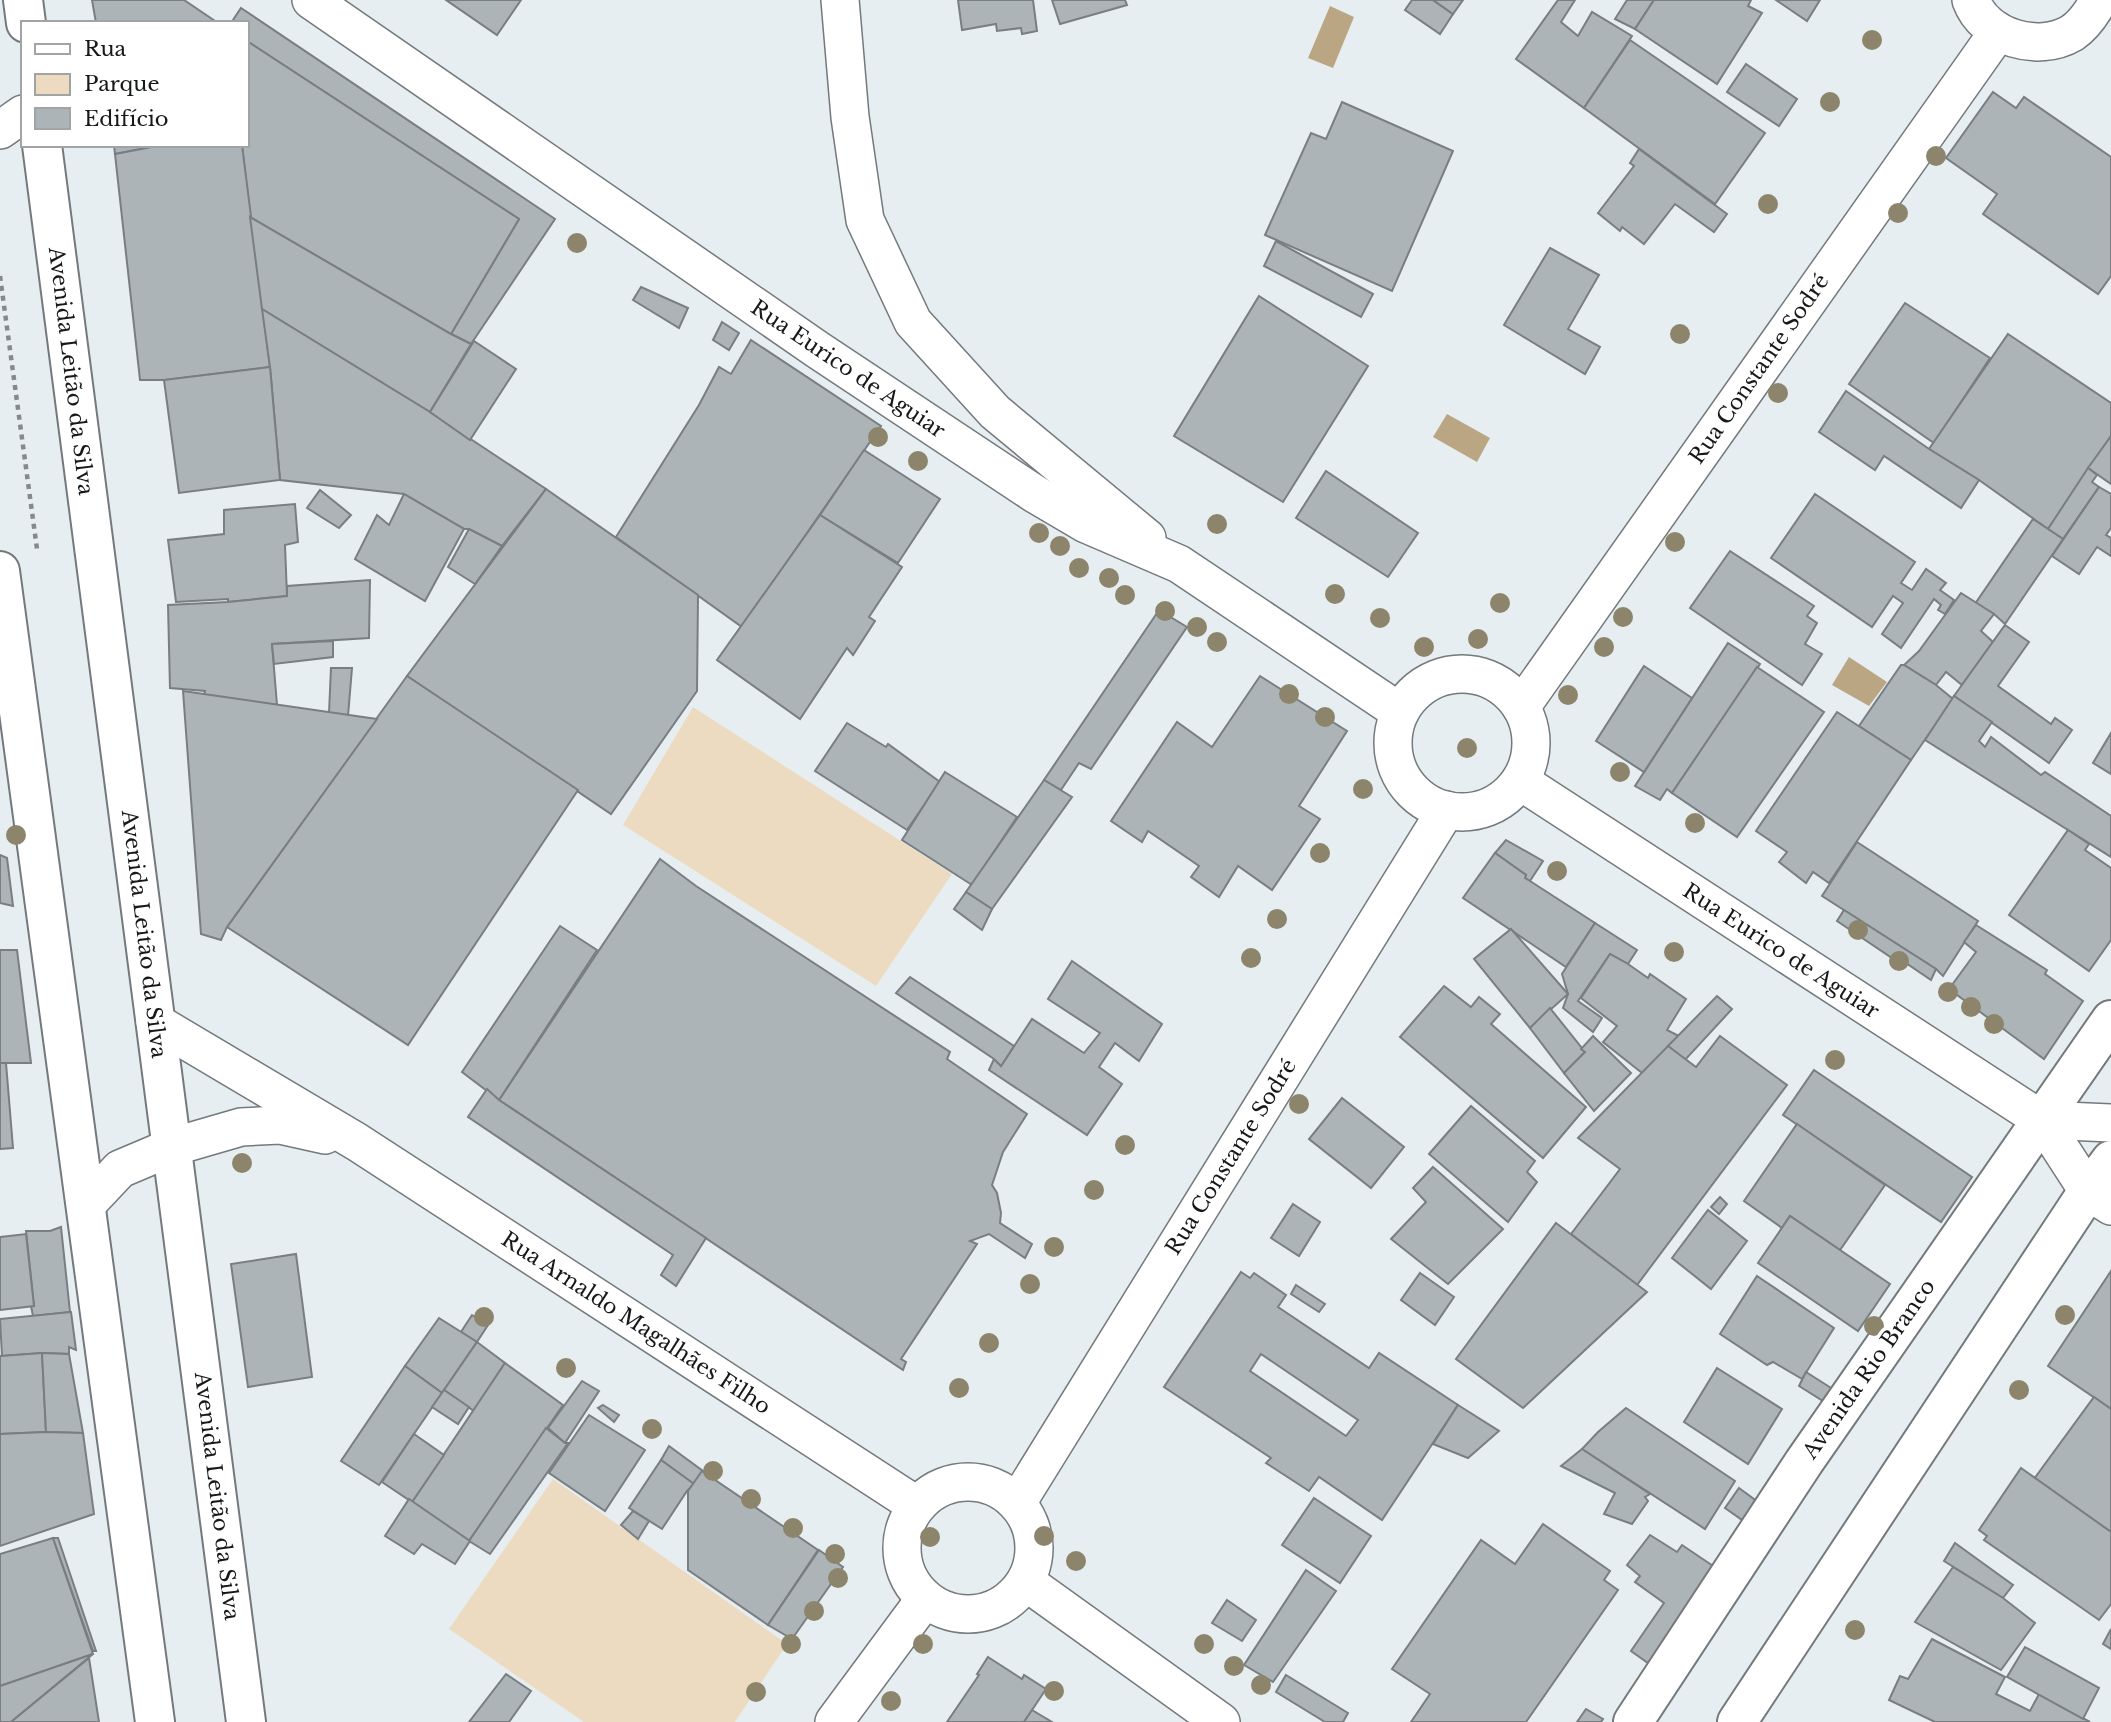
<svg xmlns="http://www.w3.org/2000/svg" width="2111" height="1722" font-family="'Libre Baskerville',serif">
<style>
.green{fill:#ecdbc0}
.water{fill:#bba684}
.building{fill:#adb4b7;stroke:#787e81;stroke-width:2;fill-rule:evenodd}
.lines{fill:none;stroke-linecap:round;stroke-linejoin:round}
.street-casing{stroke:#73797d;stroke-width:40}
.secondary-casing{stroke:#73797d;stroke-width:42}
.path{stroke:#85898c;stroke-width:4.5;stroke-dasharray:5 5;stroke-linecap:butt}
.street{stroke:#fff;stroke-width:37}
.secondary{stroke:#fff;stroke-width:38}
.tree{fill:#8d846c}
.labels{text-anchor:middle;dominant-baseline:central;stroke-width:7;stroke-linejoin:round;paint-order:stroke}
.street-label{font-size:21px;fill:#16181a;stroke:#fff}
</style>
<rect width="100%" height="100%" fill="#e7eef1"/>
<!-- green -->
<g class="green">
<path d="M693 707 952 874 876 986 623 825Z"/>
<path d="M553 1479 787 1644 735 1722H584L449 1629Z"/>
</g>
<!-- water -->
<g class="water">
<path d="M1330 6 1354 17 1333 68 1308 58Z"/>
<path d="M1447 414 1490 438 1477 462 1433 437Z"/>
<path d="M1849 657 1887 682 1869 706 1832 685Z"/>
</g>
<!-- building -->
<g class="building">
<path d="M92 0H184L218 23H96Z"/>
<path d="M446 0H521L497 35Z"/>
<path d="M958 0H1033L1037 31 1022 34 1021 28 997 31 996 24 962 30Z"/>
<path d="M1052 0H1125L1127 5 1060 24Z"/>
<path d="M1412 0H1433L1453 14 1440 34 1405 10Z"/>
<path d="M1433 0H1463L1453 14Z"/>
<path d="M1558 0H1575L1561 22 1578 36 1592 12 1632 36 1584 108 1516 59Z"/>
<path d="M1627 0H1654L1635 29 1615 19Z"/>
<path d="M1654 0H1751L1748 6 1762 13 1717 84 1635 29Z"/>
<path d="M1776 0H1820L1807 21Z"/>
<path d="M241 8 555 219 471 344 451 334 519 219 247 41V23H231Z"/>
<path d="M1630 40 1765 133 1715 204 1584 108Z"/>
<path d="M247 41 519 219 451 334 250 217 242 145H247Z"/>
<path d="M1746 64 1797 99 1779 126 1727 92Z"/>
<path d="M1993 92 2016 108 2024 97 2111 157V276L2098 294 1983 214 1997 194 1946 158Z"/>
<path d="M1342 102 1453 151 1392 291 1265 235 1311 133 1326 139Z"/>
<path d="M114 145H162L115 154Z"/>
<path d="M162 145H242L270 367 164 380H140L115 154Z"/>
<path d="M1639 149 1727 214 1714 232 1675 204 1644 244 1622 227 1620 231 1598 213 1634 166 1630 163Z"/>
<path d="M250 217 451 334 471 344 430 412 262 309Z"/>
<path d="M1276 241 1373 294 1361 317 1264 266Z"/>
<path d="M1550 248 1599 275 1568 329 1600 347 1585 374 1504 325Z"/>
<path d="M641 287 688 308 679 328 633 300Z"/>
<path d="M1259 296 1368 366 1283 502 1174 436Z"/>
<path d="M1905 303 1990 358 1934 443 1849 384Z"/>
<path d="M262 309 430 412 546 489 502 546 469 529H464L404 494 280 480 270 367Z"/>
<path d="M722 322 739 333 729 350 713 340Z"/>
<path d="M2008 334 2111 403V436L2048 529 1979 480 1929 449Z"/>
<path d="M751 340 881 426 742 627 616 537 699 405 719 367 731 374Z"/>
<path d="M474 341 516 369 470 440 430 412Z"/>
<path d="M270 367 280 480 179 493 164 380Z"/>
<path d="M1846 391 1929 449 1979 480 1961 508 1884 456 1875 470 1819 432Z"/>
<path d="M2111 436V484L2088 468Z"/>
<path d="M864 450 940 499 898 563 820 515Z"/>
<path d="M2088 468 2097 475 2092 482 2099 487 2063 539 2048 529Z"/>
<path d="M1326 471 1418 533 1388 577 1296 518Z"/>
<path d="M2099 487 2111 494V528L2106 535 2111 538V556L2097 547 2079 574 2052 556Z"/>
<path d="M546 489 698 595 697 691 611 814 407 676Z"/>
<path d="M320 490 351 515 339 528 307 508Z"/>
<path d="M404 494 464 529 425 601 355 559 377 515 389 525Z"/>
<path d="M1815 494 1915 562 1901 583 1912 590 1926 569 1946 583 1940 590 1954 600 1945 614 1938 610 1941 605 1934 599 1901 648 1882 634 1903 603 1893 596 1872 627 1771 558Z"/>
<path d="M295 504 298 542 285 545 287 596 228 602V599L176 602 168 540 224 534V510Z"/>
<path d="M820 515 902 567 869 617 875 621 853 655 847 648 800 719 717 660Z"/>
<path d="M2033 519 2063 539 2005 624 1994 614 1975 604Z"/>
<path d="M469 529 502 546 475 584 448 567Z"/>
<path d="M1730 551 1814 606 1807 616 1817 623 1805 644 1822 654 1802 685 1690 608Z"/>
<path d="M370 580 369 638 272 644 277 705 204 695 205 691 170 688 168 605 228 602 287 596V586Z"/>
<path d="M1961 593 1994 614 1981 631 1993 642 1962 685 1946 672 1936 685 1904 665 1919 651Z"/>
<path d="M1159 610 1187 627 1091 769 1079 763 1061 790 1044 780Z"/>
<path d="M2005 625 2029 642 1998 686 2051 724 2055 718 2072 730 2049 763 1954 696Z"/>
<path d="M333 641V657L274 664 272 644Z"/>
<path d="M1728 643 1760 664 1672 793 1667 789 1660 800 1635 786Z"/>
<path d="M1901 665H1904L1936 685 1953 699 1911 760 1859 726Z"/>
<path d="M1644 666 1692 698 1644 772 1596 741Z"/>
<path d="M1757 667 1824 712 1737 837 1672 793Z"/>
<path d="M331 668H352L348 716 329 713Z"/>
<path d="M407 676 578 790 408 1045 227 927Z"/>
<path d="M1260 676 1347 731 1299 806 1320 819 1272 890 1238 866 1219 897 1191 877 1199 866 1148 831 1142 842 1111 821 1177 722 1212 747Z"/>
<path d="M183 691 377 719 227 927 221 940 201 934Z"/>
<path d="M1954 696 1992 722 1979 741 1985 747 1991 737 2041 775 2045 772 2111 816V857L1925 740Z"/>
<path d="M1837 712 1911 760 1829 883 1813 872 1806 883 1779 862 1787 852 1756 831Z"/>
<path d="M847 723 886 747 888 744 940 782 907 830 815 771Z"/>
<path d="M2111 733V774L2093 763Z"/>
<path d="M945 772 1017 817 972 885 902 840Z"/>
<path d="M1044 780 1072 797 992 909 966 892Z"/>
<path d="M2068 830 2089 844 2085 850 2111 868V940L2089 971 2009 915Z"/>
<path d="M1506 840 1543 861 1530 881 1525 878 1526 875 1495 853Z"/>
<path d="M1857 842 1978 921 1943 976 1936 969 1822 896Z"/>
<path d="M1495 853 1526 875 1525 878 1530 881 1595 923 1566 967 1463 898Z"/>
<path d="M0 855 7 858 13 906 0 903Z"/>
<path d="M660 859 696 886 950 1052 947 1059 1027 1114 1003 1152 992 1185 997 1193 1001 1213 1000 1223 1032 1244 1025 1258 989 1234 970 1241 977 1244 901 1359 906 1362 903 1370 499 1100Z"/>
<path d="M966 892 992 909 982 930 954 909Z"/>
<path d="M1844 910 1936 969 1931 980 1894 955 1892 958 1837 921Z"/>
<path d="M1595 923 1637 950 1628 964 1610 954 1578 1001 1602 1018 1593 1032 1563 1008 1568 994 1562 974Z"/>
<path d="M1976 925 2047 970 2045 974 2083 1001 2044 1059 1949 989 1976 952 1964 942Z"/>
<path d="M560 926 597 950 499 1100 462 1072Z"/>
<path d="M1511 929 1568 994 1530 1028 1474 959Z"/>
<path d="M0 950H17L31 1063H0Z"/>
<path d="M1610 954 1628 964 1648 978 1650 974 1686 999 1667 1030 1679 1036 1642 1073 1603 1042 1617 1026 1581 998Z"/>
<path d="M1072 961 1162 1024 1139 1061 1115 1043 1099 1067 1122 1084 1087 1135 989 1070 994 1059 1001 1066 1032 1019 1084 1053 1100 1033 1048 999Z"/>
<path d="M910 977 1014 1046 1001 1066 994 1059 896 993Z"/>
<path d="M1444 986 1471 1007 1479 997 1500 1014 1491 1024 1586 1107 1543 1158 1400 1037Z"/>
<path d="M1717 996 1732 1009 1685 1060 1668 1046Z"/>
<path d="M1550 1008 1585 1052 1564 1073 1530 1028Z"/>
<path d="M1593 1036 1631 1073 1594 1111 1564 1073 1585 1052 1581 1049Z"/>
<path d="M1720 1036 1787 1085 1637 1285 1571 1234 1620 1169 1578 1138 1668 1046 1696 1067Z"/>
<path d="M0 1063H6L13 1148 0 1149Z"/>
<path d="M1814 1070 1972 1177 1941 1222 1783 1115Z"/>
<path d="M487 1089 499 1100 706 1238 676 1286 661 1275 673 1255 468 1117Z"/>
<path d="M1342 1098 1404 1147 1371 1188 1309 1139Z"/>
<path d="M1471 1106 1535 1161 1527 1172 1537 1182 1508 1222 1429 1154Z"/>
<path d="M1797 1124 1885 1185 1840 1250 1790 1216 1782 1228 1744 1201Z"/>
<path d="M1433 1167 1503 1229 1448 1284 1391 1239 1426 1202 1413 1188Z"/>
<path d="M1720 1197 1727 1204 1719 1214 1711 1207Z"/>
<path d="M1293 1204 1320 1222 1299 1256 1271 1238Z"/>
<path d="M1708 1210 1747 1241 1711 1289 1672 1258Z"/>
<path d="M1790 1216 1890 1284 1858 1331 1758 1263Z"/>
<path d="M1556 1223 1647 1292 1523 1408 1456 1359Z"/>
<path d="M61 1227 70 1312 33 1316 31 1306H34L26 1231H50Z"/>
<path d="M26 1234 34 1306 0 1310V1237Z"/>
<path d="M296 1254 312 1377 248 1387 231 1264Z"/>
<path d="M2111 1271V1409L2048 1366Z"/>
<path d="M1241 1272 1250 1278 1254 1273 1286 1295 1278 1307 1369 1368 1379 1353 1458 1405 1382 1520 1319 1477 1309 1491 1266 1463 1271 1458 1164 1387ZM1261 1354 1358 1420 1346 1436 1250 1371Z"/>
<path d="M1420 1273 1454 1297 1435 1325 1401 1300Z"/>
<path d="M1757 1276 1834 1328 1802 1379 1773 1362 1767 1365 1720 1334Z"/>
<path d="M1296 1285 1325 1304 1319 1312 1291 1294Z"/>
<path d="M71 1312 76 1350 69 1347V1354L42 1353 2 1356 0 1319Z"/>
<path d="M472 1315 488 1325 477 1342 461 1332Z"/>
<path d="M439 1318 477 1342 442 1393 405 1366Z"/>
<path d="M477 1342 505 1363 474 1411 444 1390Z"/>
<path d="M42 1353 46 1432 0 1434V1356Z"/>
<path d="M42 1353 69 1354 83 1433 46 1432Z"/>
<path d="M505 1363 563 1405 469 1541 412 1502Z"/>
<path d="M405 1366 442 1393 379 1485 341 1461Z"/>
<path d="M1717 1368 1782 1409 1748 1464 1684 1422Z"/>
<path d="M1806 1372 1839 1393 1831 1406 1799 1386Z"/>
<path d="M582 1381 599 1391 565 1443 548 1428Z"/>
<path d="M444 1390 469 1407 458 1424 432 1407Z"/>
<path d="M2094 1397 2111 1409V1532L2034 1479Z"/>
<path d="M603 1405 619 1415 614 1422 598 1408Z"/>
<path d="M1458 1405 1499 1431 1468 1458 1433 1444Z"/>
<path d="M1626 1408 1735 1481 1705 1529 1582 1449 1598 1432Z"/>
<path d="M589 1415 645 1450 605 1511 549 1473Z"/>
<path d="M546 1428 565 1443H568L490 1554 469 1541Z"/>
<path d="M46 1432 83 1433 94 1514 0 1546V1434Z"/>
<path d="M414 1434 444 1455 412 1502 382 1482Z"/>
<path d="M669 1446 703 1471 694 1484 661 1460Z"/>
<path d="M1582 1449 1650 1494 1645 1497 1648 1501 1632 1524 1604 1514 1615 1493 1561 1466Z"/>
<path d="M661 1460 694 1484 687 1491 662 1529 629 1508Z"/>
<path d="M2021 1468 2111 1532V1604L2099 1620 1984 1540 1987 1536 1979 1530Z"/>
<path d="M702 1471 818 1550 768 1625 688 1570V1491Z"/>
<path d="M1739 1488 1758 1502 1745 1522 1725 1508Z"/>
<path d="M1314 1498 1371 1536 1340 1583 1282 1545Z"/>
<path d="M409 1499 470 1541 455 1564 422 1544 414 1554 385 1536Z"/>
<path d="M633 1511 649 1521 638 1539 621 1525Z"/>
<path d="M1543 1524 1610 1571 1604 1580 1618 1590 1526 1722H1411L1430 1694 1392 1669 1481 1540 1515 1564Z"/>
<path d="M1650 1535 1677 1552 1682 1545 1719 1570 1655 1668 1631 1651 1664 1603 1635 1582 1640 1576 1627 1565Z"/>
<path d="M53 1538 93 1654 0 1686V1554Z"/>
<path d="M53 1538H58L96 1651H93Z"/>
<path d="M1955 1543 2013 1585 2003 1598 1944 1561Z"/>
<path d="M819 1550 843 1567 792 1639 768 1625Z"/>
<path d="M1953 1567 2003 1598 2035 1623 2001 1670 1915 1622Z"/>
<path d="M1306 1570 1336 1591 1273 1682 1244 1665Z"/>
<path d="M1227 1600 1256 1620 1242 1641 1212 1623Z"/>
<path d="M2111 1629V1649L2103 1644Z"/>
<path d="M1932 1639 2005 1677 1996 1694 2030 1711 2039 1694 2090 1722H1935L1889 1700 1900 1676 1908 1679Z"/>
<path d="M2025 1647 2099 1688 2083 1719 2007 1677Z"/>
<path d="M93 1654 11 1722H0V1686Z"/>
<path d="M988 1657 1022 1679 1024 1675 1046 1689 1024 1722H947L979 1675 977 1674Z"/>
<path d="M89 1658 99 1722H11Z"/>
<path d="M506 1674 531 1691 509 1722H469Z"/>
<path d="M1286 1675 1348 1713 1343 1722H1325L1276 1692Z"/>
<path d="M1586 1709 1603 1719 1601 1722H1577Z"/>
<path d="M1032 1710 1052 1722H1024Z"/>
</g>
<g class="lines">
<!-- street casing -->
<g class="street-casing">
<g id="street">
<path d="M311 0 818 350 1035 494 1086 524 1179 564 1400 712"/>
<path d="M840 0 850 117 865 220 913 322 995 412 1147 538"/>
<path d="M1971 0C1985 38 2038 53 2072 33 2084 25 2092 13 2099 0"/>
<path d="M0 130 23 114"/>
<circle cx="1462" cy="743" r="69"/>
<path d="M1521 707 1998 32"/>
<path d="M1520 781 2042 1120 2088 1191 2111 1206"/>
<path d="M155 1022 357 1142 916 1505"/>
<path d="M2042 1120 2111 1123"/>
<path d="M86 1205 120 1169 172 1147 241 1127 280 1125 325 1135"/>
<circle cx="968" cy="1548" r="66"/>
<path d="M1017 1503 1446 810"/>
<path d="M1026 1582 1221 1722"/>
<path d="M834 1722 925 1599"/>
</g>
</g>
<!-- secondary casing -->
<g class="secondary-casing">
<g id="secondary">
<path d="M23 0 26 23"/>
<path d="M42 145 246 1722"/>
<path d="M0 571 155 1722"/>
<path d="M1633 1722 1804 1462 2111 1020"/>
<path d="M1737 1722 2088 1191 2111 1160"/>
</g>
</g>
<!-- path -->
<path class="path" d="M0 276 37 549"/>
<!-- street -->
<use href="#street" class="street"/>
<!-- secondary -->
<use href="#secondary" class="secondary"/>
</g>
<!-- trees -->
<g class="tree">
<circle cx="1872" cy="40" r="10"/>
<circle cx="1830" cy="102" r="10"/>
<circle cx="1936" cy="156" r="10"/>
<circle cx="1768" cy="204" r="10"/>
<circle cx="1898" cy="213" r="10"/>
<circle cx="577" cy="243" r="10"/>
<circle cx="1680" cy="334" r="10"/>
<circle cx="1778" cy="393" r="10"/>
<circle cx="878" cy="437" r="10"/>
<circle cx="918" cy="461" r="10"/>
<circle cx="1217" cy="524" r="10"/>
<circle cx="1039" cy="533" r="10"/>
<circle cx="1675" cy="542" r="10"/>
<circle cx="1060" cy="546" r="10"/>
<circle cx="1079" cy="568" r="10"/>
<circle cx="1109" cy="578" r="10"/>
<circle cx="1335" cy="594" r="10"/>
<circle cx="1125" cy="595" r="10"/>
<circle cx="1500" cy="603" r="10"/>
<circle cx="1165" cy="611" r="10"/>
<circle cx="1623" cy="617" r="10"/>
<circle cx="1380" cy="618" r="10"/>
<circle cx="1197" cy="627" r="10"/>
<circle cx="1478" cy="639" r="10"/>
<circle cx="1217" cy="642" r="10"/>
<circle cx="1424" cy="647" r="10"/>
<circle cx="1604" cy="647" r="10"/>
<circle cx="1289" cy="694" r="10"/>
<circle cx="1568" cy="695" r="10"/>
<circle cx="1325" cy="717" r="10"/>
<circle cx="1467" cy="748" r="10"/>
<circle cx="1620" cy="772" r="10"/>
<circle cx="1363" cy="789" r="10"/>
<circle cx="1695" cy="823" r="10"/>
<circle cx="16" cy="835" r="10"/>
<circle cx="1320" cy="853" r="10"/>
<circle cx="1557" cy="871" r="10"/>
<circle cx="1277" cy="919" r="10"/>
<circle cx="1858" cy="930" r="10"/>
<circle cx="1674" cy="952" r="10"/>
<circle cx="1251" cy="958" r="10"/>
<circle cx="1899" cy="961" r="10"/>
<circle cx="1948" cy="992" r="10"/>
<circle cx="1971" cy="1007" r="10"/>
<circle cx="1994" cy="1024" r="10"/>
<circle cx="1835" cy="1060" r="10"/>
<circle cx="1299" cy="1104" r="10"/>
<circle cx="1125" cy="1145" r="10"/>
<circle cx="242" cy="1163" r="10"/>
<circle cx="1094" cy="1190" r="10"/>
<circle cx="1054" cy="1247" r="10"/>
<circle cx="1030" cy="1284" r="10"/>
<circle cx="2065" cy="1315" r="10"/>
<circle cx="484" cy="1317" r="10"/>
<circle cx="1874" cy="1326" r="10"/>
<circle cx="989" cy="1343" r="10"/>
<circle cx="566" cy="1368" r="10"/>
<circle cx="959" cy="1388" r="10"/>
<circle cx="2019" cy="1390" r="10"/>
<circle cx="652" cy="1429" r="10"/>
<circle cx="713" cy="1471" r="10"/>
<circle cx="751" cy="1499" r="10"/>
<circle cx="793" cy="1528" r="10"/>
<circle cx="1044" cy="1536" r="10"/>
<circle cx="930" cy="1537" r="10"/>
<circle cx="835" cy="1554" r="10"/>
<circle cx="1076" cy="1561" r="10"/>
<circle cx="838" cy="1578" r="10"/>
<circle cx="814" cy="1611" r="10"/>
<circle cx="1855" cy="1630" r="10"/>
<circle cx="791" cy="1644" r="10"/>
<circle cx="923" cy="1644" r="10"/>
<circle cx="1204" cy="1644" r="10"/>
<circle cx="1234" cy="1666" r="10"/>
<circle cx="1261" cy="1685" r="10"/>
<circle cx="1054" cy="1691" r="10"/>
<circle cx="756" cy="1692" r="10"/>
<circle cx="891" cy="1701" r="10"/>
</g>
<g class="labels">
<!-- street labels -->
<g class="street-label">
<text transform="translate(848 369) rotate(34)">Rua Eurico de Aguiar</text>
<text transform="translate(1759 369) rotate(-55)">Rua Constante Sodré</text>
<text transform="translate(71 371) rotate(83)">Avenida Leitão da Silva</text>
<text transform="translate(144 934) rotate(83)">Avenida Leitão da Silva</text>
<text transform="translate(1781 951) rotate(33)">Rua Eurico de Aguiar</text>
<text transform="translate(1231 1157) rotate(-58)">Rua Constante Sodré</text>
<text transform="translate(636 1323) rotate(33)">Rua Arnaldo Magalhães Filho</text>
<text transform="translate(1869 1369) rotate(-55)">Avenida Rio Branco</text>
<text transform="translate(217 1496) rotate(83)">Avenida Leitão da Silva</text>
</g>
</g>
<!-- legend -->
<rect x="21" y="21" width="228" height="126" fill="#ffffff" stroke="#a2a3a3" stroke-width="2"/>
<rect x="35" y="44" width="35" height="10" fill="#ffffff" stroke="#a2a3a3" stroke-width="2"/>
<text x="84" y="56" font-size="21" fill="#16181a">Rua</text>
<rect x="35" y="74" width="35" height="21" fill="#ecdbc0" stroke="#a2a3a3" stroke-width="2"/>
<text x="84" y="91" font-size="21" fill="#16181a">Parque</text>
<rect x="35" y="108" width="35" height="21" fill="#adb4b7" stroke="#a2a3a3" stroke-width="2"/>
<text x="84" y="126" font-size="21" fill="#16181a">Edifício</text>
</svg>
